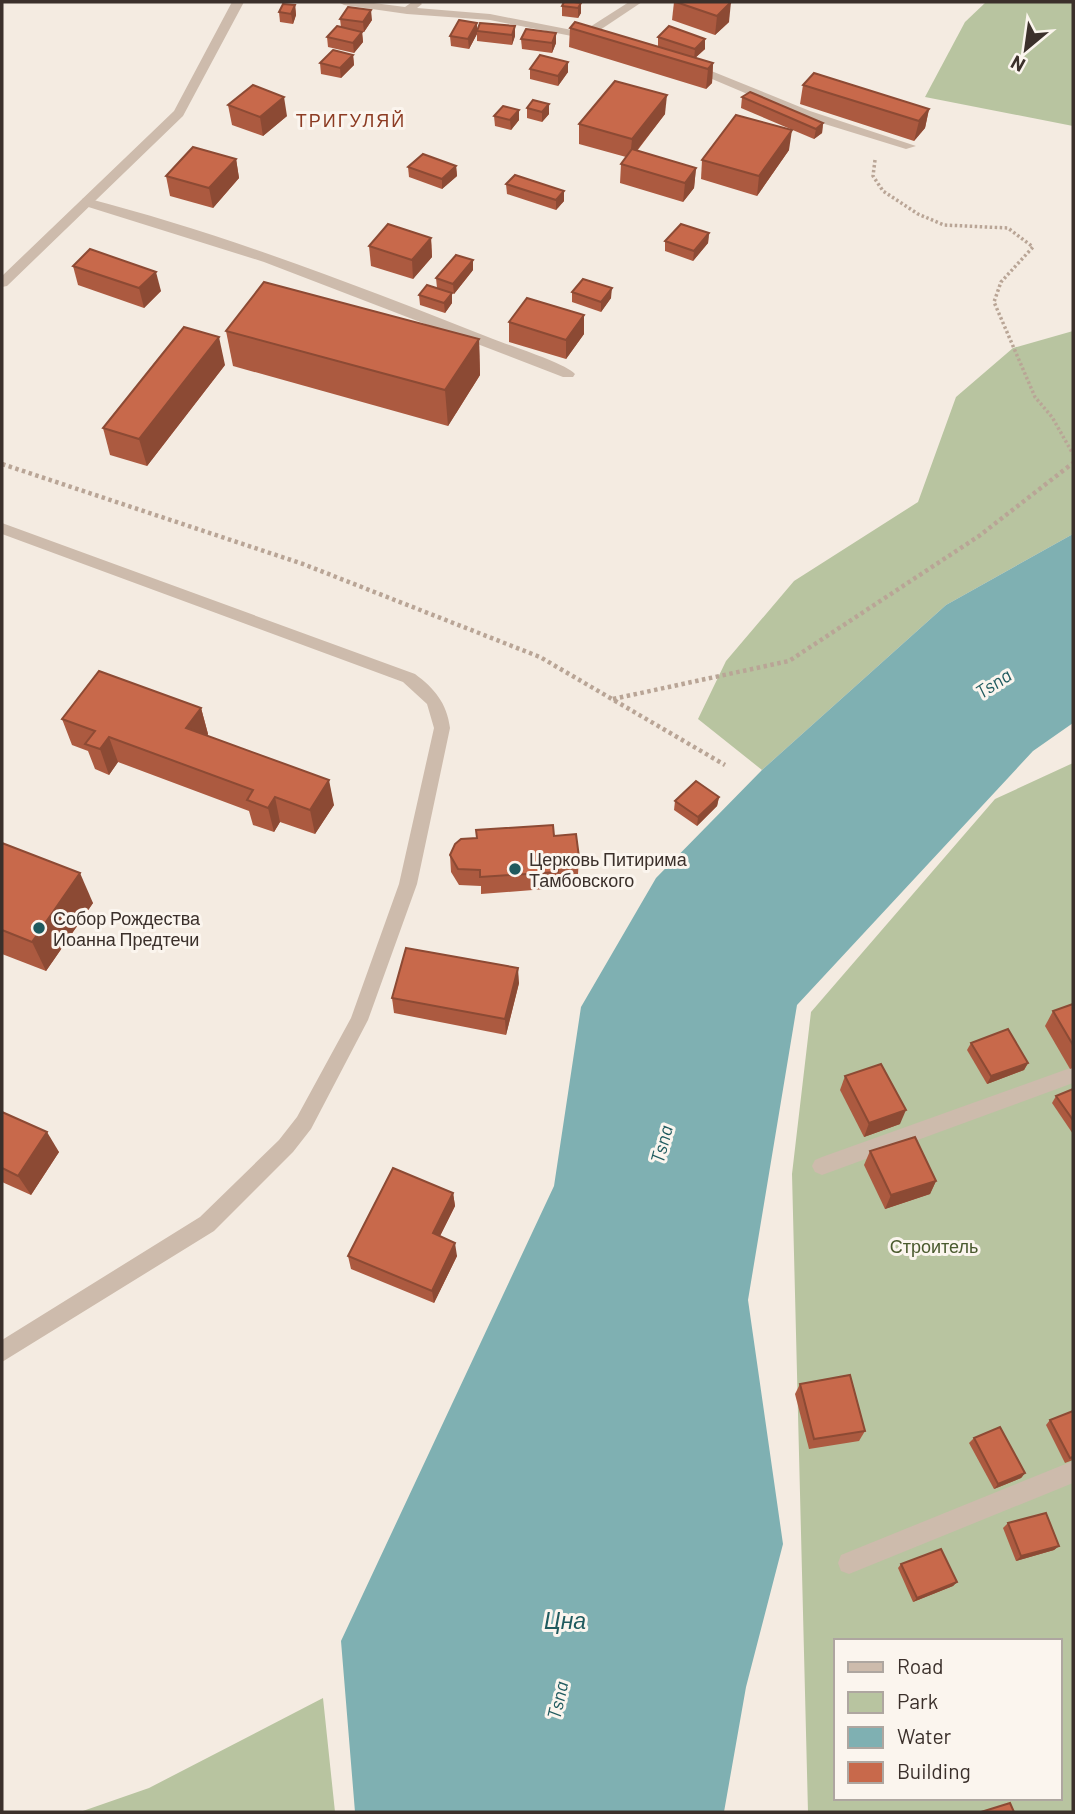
<svg xmlns="http://www.w3.org/2000/svg" width="1075" height="1814" font-family="Barlow,sans-serif">
<style>
.green{fill:#b8c4a0;fill-rule:evenodd}
.water{fill:#7fb0b2}
.lines{fill:none;stroke-linecap:round;stroke-linejoin:round}
.path-far1{stroke:#b9a596;stroke-width:3.5;stroke-dasharray:2.5 2.5;stroke-linecap:butt}
.path{stroke:#b9a596;stroke-width:4.5;stroke-dasharray:3.5 3.5;stroke-linecap:butt}
.service{fill:#cdbbac;fill-rule:evenodd}
.minor{fill:#cdbbac;fill-rule:evenodd}
.tertiary{fill:#cdbbac;fill-rule:evenodd}
.wall{fill:#ac5a40}
.shaded-wall{fill:#8c4a34}
.building{fill:#c8694b;stroke:#8c4a34;stroke-width:2}
.poi-dot{fill:#1f5a5e;stroke:#fbf5ee;stroke-width:2.5}
.labels{text-anchor:middle;dominant-baseline:central;stroke-width:6;stroke-linejoin:round;paint-order:stroke}
.far-quarter-label{font-size:18px;letter-spacing:2px;fill:#8c3b22;stroke:#fbf5ee}
.poi-label{font-size:18px;fill:#3b302b;stroke:#fbf5ee;text-anchor:start}
.park-label{font-size:18px;fill:#4a5a2e;stroke:#fbf5ee}
.water-label{font-size:19px;font-style:italic;fill:#1f5a5e;stroke:#fbf5ee}
.near-water-label{font-size:23px;font-style:italic;fill:#1f5a5e;stroke:#fbf5ee}
</style>
<rect width="100%" height="100%" fill="#f4ebe1"/>
<!-- green -->
<g class="green">
<path d="M986 2H1073V126L925 97 965 22Z"/>
<path d="M1073 331V534L946 605 762 770 698 719 726 661 794 581 918 502 956 397 1013 348Z"/>
<path d="M1073 763V1812H808L792 1174 811 1012 995 799ZM835 1641H1059V1798H835Z"/>
<path d="M323 1698 335 1812H80L149 1788Z"/>
</g>
<!-- water -->
<path class="water" d="M1073 534V723L1033 751 797 1005 748 1300 783 1544 746 1687 724 1812H355L341 1641 554 1186 581 1007 656 878 762 770 946 605Z"/>
<g class="lines">
<!-- path-far1 -->
<path class="path-far1" d="M875 160 873 176 883 191 918 214 944 225 1008 228 1033 247 1001 282 994 302 1035 397 1052 417 1073 454"/>
<!-- path -->
<g class="path">
<path d="M2 464 303 564 540 657 725 765"/>
<path d="M613 699 789 661 979 536 1073 463"/>
</g>
<!-- service -->
<g class="service">
<path d="M338 2H366L405 7 412 2H420L422 4 417 8 490 14 582 32 629 2H642L594 34 598 37 592 40 490 20 407 14 344 5Z"/>
<path d="M686 64H694L810 111 916 146 906 149 802 117 686 68Z"/>
<path d="M86 198C225 234 359 286 493 339 510 346 565 363 575 374L573 377H563L264 262 82 205V199Z"/>
<path d="M2 523 415 674C434 688 447 703 450 728L417 884 368 1020 311 1129 293 1152 214 1231 2 1362V1340L200 1217 279 1140 297 1117 351 1018 399 884 434 728 427 704 403 682 2 534Z"/>
<path d="M1073 1067V1083L822 1175 815 1172 812 1166 815 1160 822 1157Z"/>
</g>
<!-- minor -->
<path class="minor" d="M1073 1461V1483L849 1574 841 1571 838 1563 841 1555Z"/>
<!-- tertiary -->
<path class="tertiary" d="M232 2H244L183 116 7 286 2 287V276L174 111Z"/>
</g>
<!-- wall -->
<g class="wall">
<path d="M674 2H729V22L715 35 672 20Z"/>
<path d="M581 3V13L578 18 562 16V6Z"/>
<path d="M295 5 296 15 293 24 280 22 279 12Z"/>
<path d="M340 19 372 20 364 32H362L363 42 354 53 328 47 327 37 341 27Z"/>
<path d="M515 26V36L512 45 477 41V34L469 49 451 46 450 36 477 30Z"/>
<path d="M570 28 658 47V37L705 39V49L695 58 713 63 712 83 706 89 569 47Z"/>
<path d="M556 33V43L552 53 522 49 521 39Z"/>
<path d="M353 55 354 65 341 78 321 74 320 63Z"/>
<path d="M568 62V72L558 86 530 79V69Z"/>
<path d="M803 85 929 109 925 128 914 141 800 104Z"/>
<path d="M750 92 823 123 822 133 814 139 741 108 742 97Z"/>
<path d="M549 104V114L542 122 527 118V108Z"/>
<path d="M228 105 287 116 263 136 232 125Z"/>
<path d="M665 114 637 151 696 168 694 188 683 202 620 183 621 164 626 157 579 144V124Z"/>
<path d="M494 116 519 120 511 130 495 126Z"/>
<path d="M789 150 757 196 701 179 702 160Z"/>
<path d="M236 159 239 178 213 208 170 196 166 176Z"/>
<path d="M456 166 457 176 442 189 409 177 408 167Z"/>
<path d="M506 184 564 201 556 210 507 194Z"/>
<path d="M709 233 708 243 693 261 665 251V241Z"/>
<path d="M431 238 432 257 413 279 371 266 369 246Z"/>
<path d="M73 266 161 291 144 308 78 285Z"/>
<path d="M473 270 454 294 452 293V303L445 313 420 305 419 295 437 288 436 278Z"/>
<path d="M572 292 611 298 601 312 572 302Z"/>
<path d="M584 315V334L566 359 509 342V322Z"/>
<path d="M226 331 479 339 480 375 448 426 233 366Z"/>
<path d="M225 365 147 466 110 455 103 428Z"/>
<path d="M201 708 208 734 207 736 334 805 315 834 280 822 274 832 253 825 249 811 118 762 109 775 95 769 88 751 72 745 62 719Z"/>
<path d="M719 797 717 806 697 826 674 810 675 801Z"/>
<path d="M554 836 579 857 578 874 558 875V888L481 894V886L459 885 451 872 450 855Z"/>
<path d="M2 843 93 903 46 971 2 954Z"/>
<path d="M519 983 506 1035 394 1013 392 998Z"/>
<path d="M1073 1004V1068L1070 1069 1045 1026 1053 1011Z"/>
<path d="M971 1043 1028 1063 1024 1070 987 1084 967 1050Z"/>
<path d="M845 1076 900 1124 864 1137 840 1090Z"/>
<path d="M1073 1089V1134L1052 1103 1056 1096Z"/>
<path d="M2 1112 59 1152 31 1195 2 1182Z"/>
<path d="M870 1151 936 1181 930 1194 885 1209 864 1165Z"/>
<path d="M453 1193 455 1206 440 1236 457 1256 434 1303 351 1269 348 1256Z"/>
<path d="M800 1384 865 1431 859 1441 809 1449 795 1394Z"/>
<path d="M1050 1420 1073 1460 1065 1463 1046 1425Z"/>
<path d="M974 1438 1025 1473 1021 1478 994 1489 969 1443Z"/>
<path d="M1008 1523 1059 1546 1054 1550 1016 1561 1003 1528Z"/>
<path d="M901 1564 957 1582 953 1586 913 1602 898 1568Z"/>
</g>
<!-- shaded-wall -->
<g class="shaded-wall">
<path d="M731 2 729 22 715 35 717 16Z"/>
<path d="M581 3V13L578 18V8Z"/>
<path d="M295 5 296 15 293 24 291 14Z"/>
<path d="M371 10 372 20 364 32 363 22Z"/>
<path d="M477 23V34L469 49 468 39Z"/>
<path d="M515 26V36L512 45V35Z"/>
<path d="M362 32 363 42 354 53 353 43Z"/>
<path d="M556 33V43L552 53V43Z"/>
<path d="M705 39V49L694 59 695 49Z"/>
<path d="M353 55 354 65 341 78 340 68Z"/>
<path d="M568 62V72L558 86V76Z"/>
<path d="M713 63 712 83 706 89 708 69Z"/>
<path d="M667 95 665 114 630 159 632 139Z"/>
<path d="M284 97 287 116 263 136 260 117Z"/>
<path d="M549 104V114L542 122V112Z"/>
<path d="M929 109 925 128 914 141 919 121Z"/>
<path d="M519 110V120L511 130 510 120Z"/>
<path d="M823 123 822 133 814 139 816 129Z"/>
<path d="M792 130 789 150 757 196 759 176Z"/>
<path d="M236 159 239 178 213 208 209 188Z"/>
<path d="M456 166 457 176 442 189V179Z"/>
<path d="M696 168 694 188 683 202 685 183Z"/>
<path d="M564 191V201L556 210V200Z"/>
<path d="M709 233 708 243 693 261 694 251Z"/>
<path d="M431 238 432 257 413 279 412 260Z"/>
<path d="M473 260V270L454 294 453 284Z"/>
<path d="M156 272 161 291 144 308 139 288Z"/>
<path d="M612 288 611 298 601 312V302Z"/>
<path d="M452 293V303L445 313 444 303Z"/>
<path d="M584 315V334L566 359V340Z"/>
<path d="M219 337 225 365 147 466 139 439Z"/>
<path d="M479 339 480 375 448 426 445 390Z"/>
<path d="M201 708 208 734 194 754 186 728Z"/>
<path d="M109 737 118 762 109 775 100 749Z"/>
<path d="M329 780 334 805 315 834 310 810Z"/>
<path d="M275 797 280 822 274 832 268 808Z"/>
<path d="M719 797 717 806 697 826 698 817Z"/>
<path d="M80 873 93 903 46 971 32 942Z"/>
<path d="M518 968 519 983 506 1035 505 1019Z"/>
<path d="M1028 1063 1024 1070 987 1084 991 1076Z"/>
<path d="M906 1110 900 1124 864 1137 869 1123Z"/>
<path d="M47 1132 59 1152 31 1195 18 1176Z"/>
<path d="M936 1181 930 1194 885 1209 891 1195Z"/>
<path d="M453 1193 455 1206 435 1246 433 1233Z"/>
<path d="M455 1243 457 1256 434 1303 432 1291Z"/>
<path d="M1025 1473 1021 1478 994 1489 998 1484Z"/>
<path d="M1059 1546 1054 1550 1016 1561 1021 1556Z"/>
<path d="M957 1582 953 1586 913 1602 917 1598Z"/>
</g>
<!-- building -->
<g class="building">
<path d="M564 2H574L581 3 578 8 562 6Z"/>
<path d="M676 2H731L717 16Z"/>
<path d="M283 4 295 5 291 14 279 12Z"/>
<path d="M348 7 371 10 363 22 340 19Z"/>
<path d="M459 20 477 23 468 39 450 36Z"/>
<path d="M575 22 713 63 708 69 570 28Z"/>
<path d="M480 23 515 26 512 35 477 31Z"/>
<path d="M337 26 362 32 353 43 327 37Z"/>
<path d="M669 26 705 39 695 49 658 37Z"/>
<path d="M526 29 556 33 552 43 521 39Z"/>
<path d="M333 50 353 55 340 68 320 63Z"/>
<path d="M540 55 568 62 558 76 530 69Z"/>
<path d="M814 73 929 109 919 121 803 85Z"/>
<path d="M615 81 667 95 632 139 579 124Z"/>
<path d="M253 85 284 97 260 117 228 105Z"/>
<path d="M750 92 823 123 816 129 742 97Z"/>
<path d="M533 100 549 104 542 112 527 108Z"/>
<path d="M503 106 519 110 510 120 494 116Z"/>
<path d="M736 115 792 130 759 176 702 160Z"/>
<path d="M193 147 236 159 209 188 166 176Z"/>
<path d="M632 149 696 168 685 183 621 164Z"/>
<path d="M423 154 456 166 442 179 408 167Z"/>
<path d="M515 175 564 191 556 200 506 184Z"/>
<path d="M388 224 431 238 412 260 369 246Z"/>
<path d="M681 224 709 233 694 251 665 241Z"/>
<path d="M90 249 156 272 139 288 73 266Z"/>
<path d="M456 255 473 260 453 284 436 278Z"/>
<path d="M583 279 612 288 601 302 572 292Z"/>
<path d="M264 282 479 339 445 390 226 331Z"/>
<path d="M427 285 452 293 444 303 419 295Z"/>
<path d="M527 298 584 315 566 340 509 322Z"/>
<path d="M184 327 219 337 139 439 103 428Z"/>
<path d="M99 671 201 708 186 728 329 780 310 810 275 797 268 808 247 800 253 790 109 737 100 749 85 744 95 731 62 719Z"/>
<path d="M696 781 719 797 698 817 675 801Z"/>
<path d="M553 825 554 836 576 834 579 857 557 859 558 872 480 877V870L458 869 450 855 455 844 461 839 477 838 476 830Z"/>
<path d="M2 843 80 873 32 942 2 930Z"/>
<path d="M406 948 518 968 505 1019 392 998Z"/>
<path d="M1073 1004V1045L1053 1011Z"/>
<path d="M1008 1029 1028 1063 991 1076 971 1043Z"/>
<path d="M881 1064 906 1110 869 1123 845 1076Z"/>
<path d="M1073 1089V1120L1056 1096Z"/>
<path d="M2 1112 47 1132 18 1176 2 1168Z"/>
<path d="M915 1137 936 1181 891 1195 870 1151Z"/>
<path d="M393 1168 453 1193 433 1233 455 1243 432 1291 348 1256Z"/>
<path d="M850 1375 865 1431 814 1439 800 1384Z"/>
<path d="M1073 1411V1457L1070 1458 1050 1420Z"/>
<path d="M1000 1427 1025 1473 998 1484 974 1438Z"/>
<path d="M1046 1513 1059 1546 1021 1556 1008 1523Z"/>
<path d="M941 1549 957 1582 917 1598 901 1564Z"/>
<path d="M1010 1803 1014 1812H981Z"/>
</g>
<!-- markers -->
<g class="poi-dot">
<circle cx="515" cy="869" r="7"/>
<circle cx="39" cy="928" r="7"/>
</g>
<g class="labels">
<!-- far-quarter labels -->
<g class="far-quarter-label">
<text x="351" y="120">ТРИГУЛЯЙ</text>
</g>
<!-- poi labels -->
<g class="poi-label">
<text x="529" y="859">Церковь Питирима<tspan x="529" dy="21">Тамбовского</tspan></text>
<text x="53" y="918">Собор Рождества<tspan x="53" dy="21">Иоанна Предтечи</tspan></text>
</g>
<!-- park labels -->
<g class="park-label">
<text x="934" y="1246">Строитель</text>
</g>
<!-- water labels -->
<g class="water-label">
<text transform="translate(993 683) rotate(-33)">Tsna</text>
<text transform="translate(661 1144) rotate(-75)">Tsna</text>
<text transform="translate(557 1700) rotate(-77)">Tsna</text>
</g>
<!-- near-water labels -->
<g class="near-water-label">
<text x="565" y="1620">Цна</text>
</g>
</g>
<!-- border -->
<rect width="1075" height="1814" fill="none" stroke="#3b302b" stroke-width="7"/>
<!-- legend -->
<rect x="834" y="1639" width="228" height="161" fill="#fbf5ee" stroke="#aea6a0" stroke-width="2"/>
<rect x="848" y="1662" width="35" height="10" fill="#cdbbac" stroke="#aea6a0" stroke-width="2"/>
<text x="897" y="1674" font-size="21" fill="#3b302b">Road</text>
<rect x="848" y="1692" width="35" height="21" fill="#b8c4a0" stroke="#aea6a0" stroke-width="2"/>
<text x="897" y="1709" font-size="21" fill="#3b302b">Park</text>
<rect x="848" y="1727" width="35" height="21" fill="#7fb0b2" stroke="#aea6a0" stroke-width="2"/>
<text x="897" y="1744" font-size="21" fill="#3b302b">Water</text>
<rect x="848" y="1762" width="35" height="21" fill="#c8694b" stroke="#aea6a0" stroke-width="2"/>
<text x="897" y="1779" font-size="21" fill="#3b302b">Building</text>
<!-- north arrow -->
<g transform="translate(1026 49) rotate(209)" stroke="#fbf5ee" stroke-width="5" paint-order="stroke">
<path d="M0-5L12 26L0 18L-12 26Z" fill="#3b302b"/>
<text y="-10" font-size="19" font-weight="bold" text-anchor="middle" fill="#3b302b">N</text>
</g>
</svg>
